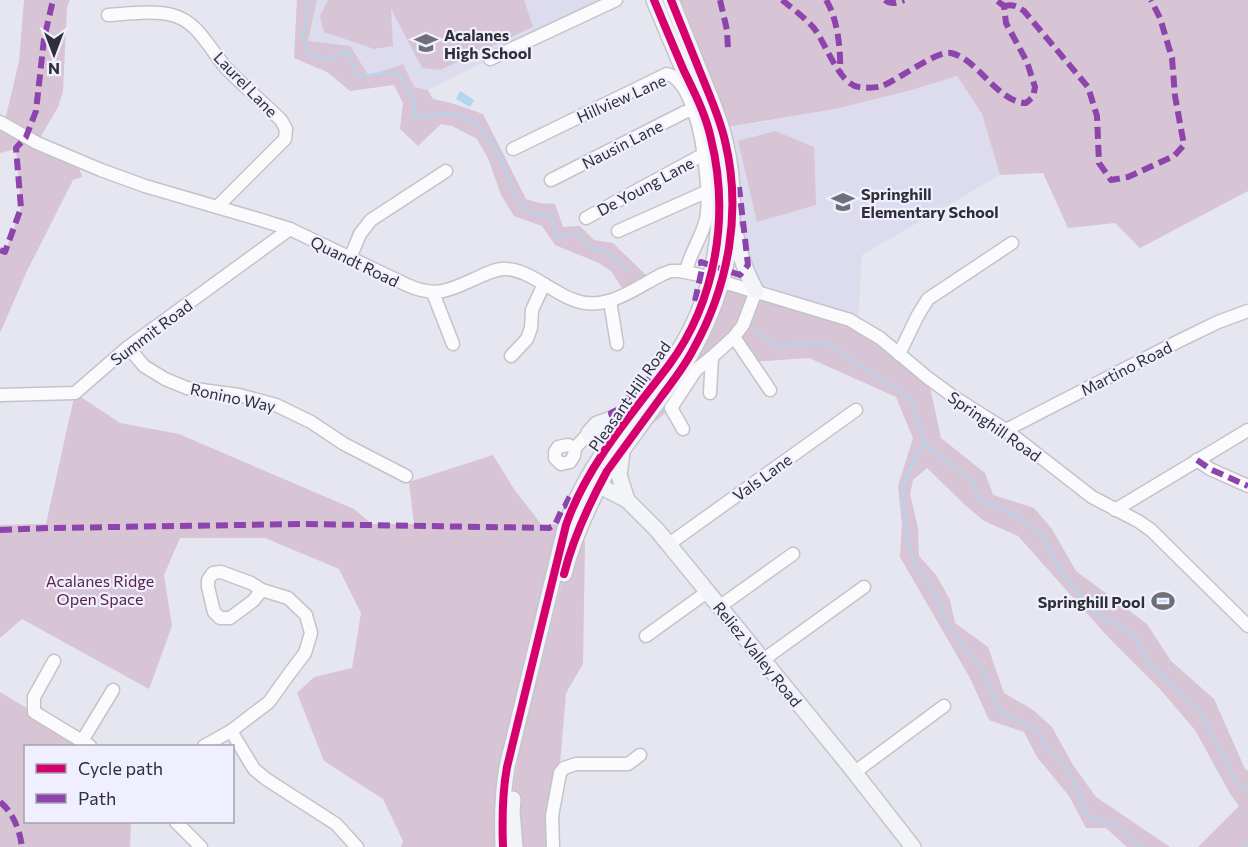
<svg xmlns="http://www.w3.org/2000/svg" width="1248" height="847" font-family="Commissioner,sans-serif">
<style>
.built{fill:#dddcef}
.green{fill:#d7c4d4}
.water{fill:#b2d6ed}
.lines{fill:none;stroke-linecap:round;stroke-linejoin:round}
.stream{stroke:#b2d6ed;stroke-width:2}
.minor-casing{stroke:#c3c3ca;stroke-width:15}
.major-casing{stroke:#c5c5c9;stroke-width:18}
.minor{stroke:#fbfbfd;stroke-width:12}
.major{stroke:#f2f4f7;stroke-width:15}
.quiet{stroke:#8e44ad;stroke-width:6;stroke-dasharray:12 6;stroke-linecap:butt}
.cycleway-casing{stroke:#f0efff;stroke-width:11}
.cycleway{stroke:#d6006c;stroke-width:8}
.labels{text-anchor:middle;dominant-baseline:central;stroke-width:4.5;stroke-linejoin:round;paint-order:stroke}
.poi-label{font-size:16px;font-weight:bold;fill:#2f2f36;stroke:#f0efff;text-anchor:start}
.street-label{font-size:16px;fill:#2f2f36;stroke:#f0efff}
.park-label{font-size:16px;fill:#5b2249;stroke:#f0efff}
</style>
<rect width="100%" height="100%" fill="#e6e6f0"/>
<!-- built -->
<g class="built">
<path d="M317 0H616L490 59 428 90 369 76 308 41Z"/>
<path d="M957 76 982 114 1000 175 862 255 858 325 756 291 744 269 722 129 835 109 912 90Z"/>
</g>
<!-- green -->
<g class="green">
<path d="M24 0H70L67 7 63 91 58 107 37 143 77 161 82 177 73 180 26 273 0 333V250L5 252 21 208 16 149 0 153V122L4 124 19 62Z"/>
<path d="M297 0H317L308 41 350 46 369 76 403 64 414 87 428 90 433 99 451 103 483 114 526 199 539 203 555 204 563 227 580 226 594 240 613 243 654 283 626 294 611 271 599 263 555 245 542 226 514 216 501 195 488 158 477 139 452 126 441 124 418 146 400 129 403 103 394 85 350 91 327 72 294 58Z"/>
<path d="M328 0H524L533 27 440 70 422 68 391 9 393 46 374 49 324 32 320 16Z"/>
<path d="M672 0H1248V191L1140 248 1115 223 1068 228 1043 173 1000 175 982 114 957 76 912 90 835 109 722 128Z"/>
<path d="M775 131 814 147 816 205 757 222 738 141Z"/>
<path d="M722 281 850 320 928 378 941 438 985 473 993 495 1034 508 1052 529 1076 571 1147 624 1171 661 1214 699 1245 769 1248 771V847H1195H1198L1239 806 1229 792 1195 730 1159 688 1109 638 1018 536 984 521 964 504 927 468 913 480 910 494 918 528 919 556 936 575 950 600 955 623 988 647 1004 693 1033 710 1052 727 1073 765 1096 797 1170 847H1127L1106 828H1086L1069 796 1037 757 1024 732 989 720 970 678 900 557 902 524 898 486 913 438 896 397 809 358 750 362 734 338 712 357 671 408 623 449Z"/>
<path d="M75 393 120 423 179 434 354 509 372 524H414L409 482 493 455 514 489 541 524 566 525 514 733 503 847H401L403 841 383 799 324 761 297 693 314 677 352 668 361 613 339 569 265 538H180L164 575 172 626 149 689 22 619 0 638V525L46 524Z"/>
<path d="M578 531 585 542 583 664 566 693 553 847H515L512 811 514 781 521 744 567 561Z"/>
<path d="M0 692 90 746H26V822H131L130 847H0Z"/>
</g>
<!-- water -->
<g class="water">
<path d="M460 91 474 100 470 107 456 99Z"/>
<path d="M1167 590 1175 597 1159 613 1151 606Z"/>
</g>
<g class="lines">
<!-- stream -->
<g class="stream">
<path d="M309 0 303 35 308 54 326 59 348 51 357 76 392 72 400 76 414 101 415 117 449 113 476 122 499 155 518 203 533 215H551L557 237 578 232 588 246 607 252 628 271"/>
<path d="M751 329 779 346 825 342 911 399 925 445 974 482 978 499 1014 514 1042 535 1061 572 1097 615 1133 633 1148 661 1201 713 1239 786 1248 790"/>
<path d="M925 445 916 455 902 489V504L907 524V539L916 567 934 591 946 622 967 651 983 670 999 711 1038 730 1046 748 1063 763 1077 787 1086 815 1099 820 1117 824 1128 838 1141 847"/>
<path d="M1245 847H1248"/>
</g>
<!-- minor casing -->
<g class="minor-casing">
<g id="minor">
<path d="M108 15C127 14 153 10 172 15 198 21 210 50 227 69 244 86 263 103 281 120L286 129 285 139 217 207"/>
<path d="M490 59 616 0"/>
<path d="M0 122 37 143 101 170 145 186 258 219 290 229 407 285C438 299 452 289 481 276 490 272 498 268 507 269 521 270 534 278 545 285 555 290 564 297 574 300 606 313 636 287 663 274L671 271H679L700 275 850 320 858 325 880 338 928 378 954 397 1006 430 1092 497 1138 521 1151 530 1248 626"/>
<path d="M513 149 667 74C700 81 712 191 706 219 702 237 690 253 686 271"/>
<path d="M551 180 685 112 693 110"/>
<path d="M586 218 704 154"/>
<path d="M618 231 708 191"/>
<path d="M350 258 360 234 371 220 446 171"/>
<path d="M433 293 453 344"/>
<path d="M610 301 617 344"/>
<path d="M734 337 770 390"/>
<path d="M128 347 144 366 165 379 187 388 239 395 276 405 311 422 344 444 406 476"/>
<path d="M899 354 918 315 928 299 1012 243"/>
<path d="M511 356 527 339 531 328 532 310 544 284"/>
<path d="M710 393 712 357"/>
<path d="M0 395 75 393 128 347 290 229"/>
<path d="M683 429 671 408 696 370 712 357 734 337 743 325 756 291"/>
<path d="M1006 430 1179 341 1218 322 1248 311"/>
<path d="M575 448 568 445 558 447 555 452V458L561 464 570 462 574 456 575 448 589 433"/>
<path d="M1197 460 1210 469 1248 486"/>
<path d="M1115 510 1248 430"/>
<path d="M669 544 856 410"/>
<path d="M719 607 793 554"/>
<path d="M646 636 707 592"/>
<path d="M763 660 864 587"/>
<path d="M54 661 34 697V712L90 746"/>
<path d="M231 731 254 769 266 779 336 824 357 847"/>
<path d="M82 741 113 690"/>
<path d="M204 746 231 731 269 702 289 674 305 653 311 633 306 615 288 598 262 590 251 583 221 572 213 573 208 580V587L214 612 220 618H230L253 601 262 590"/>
<path d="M855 772 944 706"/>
<path d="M176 822 201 847"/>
<path d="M553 847 552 816 560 773 564 768 576 764H628L640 755"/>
</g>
</g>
<!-- major casing -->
<g class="major-casing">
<g id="major">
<path d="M735 232C739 255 745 271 756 291"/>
<path d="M589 433 597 424 634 411"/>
<path d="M622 453 619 475 627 500"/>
<path d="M592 482 627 500 657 530 848 764 913 847"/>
<path d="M564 574C573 538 589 504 607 471 625 446 643 422 661 397 673 381 685 366 694 348 729 285 742 211 725 141 721 123 714 106 707 89 695 59 683 30 671 0"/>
<path d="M513 799 512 811 515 847"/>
<path d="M503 847C502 820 502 794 507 767L566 525C587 465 631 415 669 365 716 301 730 216 711 139 706 115 695 94 684 71 674 48 664 24 654 0"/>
</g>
</g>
<!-- minor -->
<use href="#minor" class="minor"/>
<!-- major -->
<use href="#major" class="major"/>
<!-- quiet -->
<g class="quiet">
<path d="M720 0 727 30 728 50"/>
<path d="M782 0C792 8 804 17 813 27 825 41 839 85 859 87 866 88 876 88 882 86 898 80 937 50 951 53 978 59 997 102 1026 103L1033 97 1035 87 1027 62 1006 23 1004 6 996 0"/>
<path d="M826 0C838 19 841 51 840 74"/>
<path d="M885 0C891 5 897 3 904 0"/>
<path d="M1004 6C1013 4 1017 6 1024 11L1088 87 1097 116 1099 163 1111 180 1128 177 1174 156 1184 145 1175 96 1172 58 1160 18 1151 0"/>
<path d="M0 250 5 252 21 208 16 148 26 137 36 111 44 39 53 0"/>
<path d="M695 301 702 269 701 262 740 275 748 265 739 187"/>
<path d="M609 433 615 425 611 413 619 409 632 393 643 386 649 378"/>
<path d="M1197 460 1210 469 1248 486"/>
<path d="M0 530 51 528 303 524 549 528 555 525 563 507 565 506 570 496"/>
<path d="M0 802C13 812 20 831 22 847"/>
</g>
<!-- cycleway casing -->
<g class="cycleway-casing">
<g id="cycleway">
<path d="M564 574C573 538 589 504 607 471 625 446 643 422 661 397 673 381 685 366 694 348 729 285 742 211 725 141 721 123 714 106 707 89 695 59 683 30 671 0"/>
<path d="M503 847C502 820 502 794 507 767L566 525C587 465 631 415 669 365 716 301 730 216 711 139 706 115 695 94 684 71 674 48 664 24 654 0"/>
</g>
</g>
<!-- cycleway -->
<use href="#cycleway" class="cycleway"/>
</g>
<!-- icons -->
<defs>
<g id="school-bare" transform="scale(1.8)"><path d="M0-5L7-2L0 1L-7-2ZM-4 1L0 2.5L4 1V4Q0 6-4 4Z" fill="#6f6f77" stroke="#f0efff" stroke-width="2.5" paint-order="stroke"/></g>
<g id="stadium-bare" transform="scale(1.8)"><path d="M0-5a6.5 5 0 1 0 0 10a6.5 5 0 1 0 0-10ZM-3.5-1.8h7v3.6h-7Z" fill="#6f6f77" stroke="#f0efff" stroke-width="2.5" paint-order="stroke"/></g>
</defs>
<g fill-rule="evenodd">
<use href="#school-bare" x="426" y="43"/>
<use href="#school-bare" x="843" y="202"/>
<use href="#stadium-bare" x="1163" y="601"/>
</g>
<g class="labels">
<!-- poi labels -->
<g class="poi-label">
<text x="444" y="34">Acalanes<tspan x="444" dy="18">High School</tspan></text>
<text x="861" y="193">Springhill<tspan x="861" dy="18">Elementary School</tspan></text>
<text x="1145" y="601" text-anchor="end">Springhill Pool</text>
</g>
<!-- street labels -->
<g class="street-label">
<text transform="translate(246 84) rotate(46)">Laurel Lane</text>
<text transform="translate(621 98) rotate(-24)">Hillview Lane</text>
<text transform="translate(622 144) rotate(-27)">Nausin Lane</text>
<text transform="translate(645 186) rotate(-28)">De Young Lane</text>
<text transform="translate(355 261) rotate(26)">Quandt Road</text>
<text transform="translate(151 332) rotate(-37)">Summit Road</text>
<text transform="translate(1126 368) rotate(-27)">Martino Road</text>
<text transform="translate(629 396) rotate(-55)">Pleasant Hill Road</text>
<text transform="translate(233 397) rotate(12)">Ronino Way</text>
<text transform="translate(995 426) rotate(35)">Springhill Road</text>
<text transform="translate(762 477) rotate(-36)">Vals Lane</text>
<text transform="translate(758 654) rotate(51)">Reliez Valley Road</text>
</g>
<!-- park labels -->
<g class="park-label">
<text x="100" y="580">Acalanes Ridge<tspan x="100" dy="18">Open Space</tspan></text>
</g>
</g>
<!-- legend -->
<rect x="24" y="745" width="210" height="78" fill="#f0efff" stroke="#a3a2af" stroke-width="1.5"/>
<rect x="36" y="764" width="30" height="9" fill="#d6006c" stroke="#a3a2af" stroke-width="1.5"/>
<text x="78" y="775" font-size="18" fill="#2f2f36">Cycle path</text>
<rect x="36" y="794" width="30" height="9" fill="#8e44ad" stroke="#a3a2af" stroke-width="1.5"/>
<text x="78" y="805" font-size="18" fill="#2f2f36">Path</text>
<!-- north arrow -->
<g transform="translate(54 54) rotate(180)" stroke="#f0efff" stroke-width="4.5" paint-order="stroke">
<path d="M0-4.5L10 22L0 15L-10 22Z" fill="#2f2f36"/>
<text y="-9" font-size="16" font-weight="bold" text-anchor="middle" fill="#2f2f36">N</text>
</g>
</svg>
